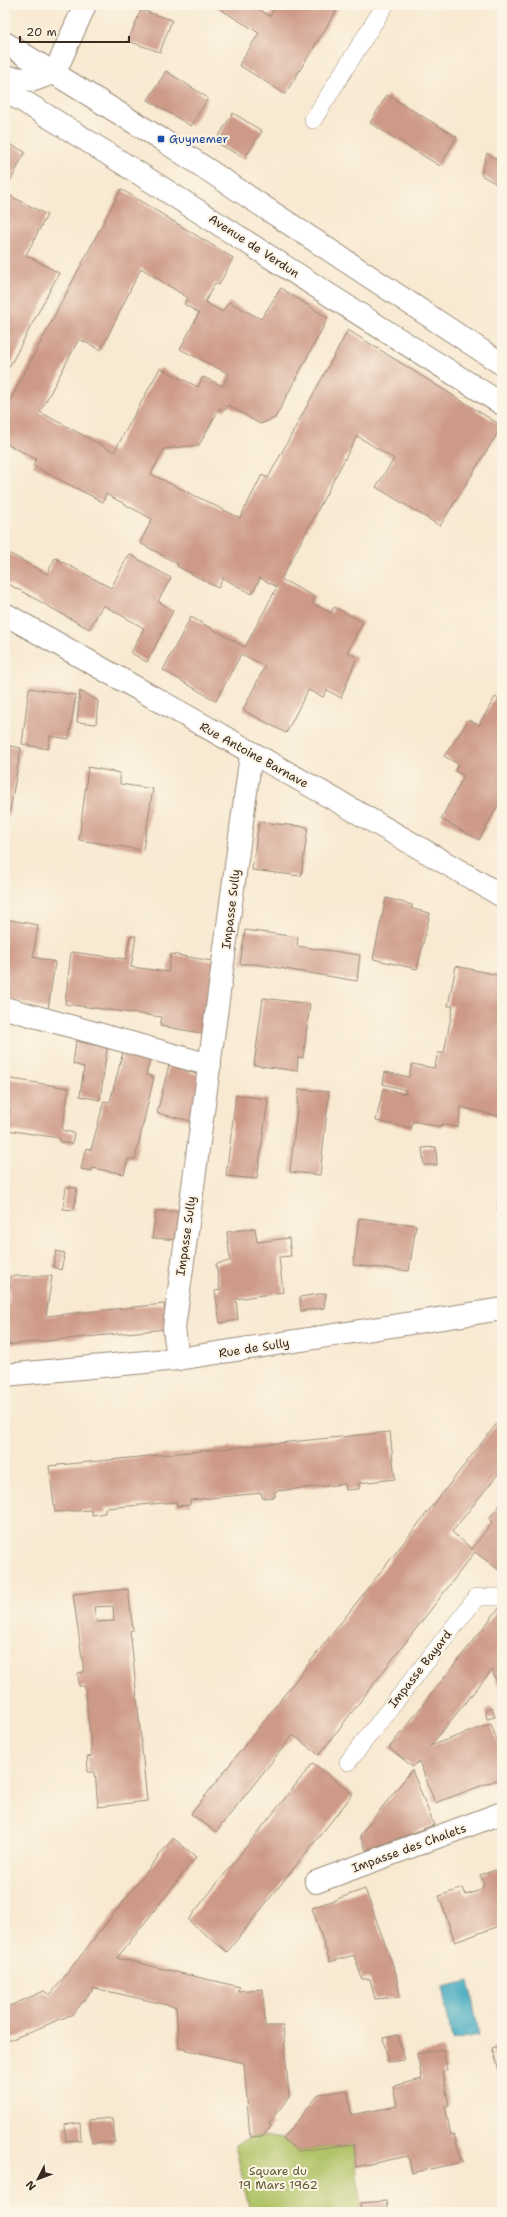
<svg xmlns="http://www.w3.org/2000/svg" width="507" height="2217" font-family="'Shantell Sans',sans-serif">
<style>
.green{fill:#b0c366;stroke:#767642}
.water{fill:#42aac1;stroke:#3e6a70}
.building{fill:#ce9a88;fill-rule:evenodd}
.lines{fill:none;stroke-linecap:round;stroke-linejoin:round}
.lane-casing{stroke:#9a8a78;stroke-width:18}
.street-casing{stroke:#9a8a78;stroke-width:24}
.secondary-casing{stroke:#9a8a78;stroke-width:24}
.primary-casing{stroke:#9a8a78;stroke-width:24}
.lane{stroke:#fff;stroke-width:17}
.street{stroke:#fff;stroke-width:22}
.secondary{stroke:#fff;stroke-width:22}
.primary{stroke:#fff;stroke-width:22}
.transit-dot{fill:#1a4fb4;stroke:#fcf5e5;stroke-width:1.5}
.labels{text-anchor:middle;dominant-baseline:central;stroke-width:4;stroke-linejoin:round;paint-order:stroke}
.transit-label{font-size:12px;fill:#164399;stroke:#fcf5e5;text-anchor:start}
.street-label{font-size:12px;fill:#3b2a1e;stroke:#fcf5e5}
.park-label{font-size:12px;fill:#5e5834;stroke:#fcf5e5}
</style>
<rect width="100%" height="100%" fill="#fcf5e5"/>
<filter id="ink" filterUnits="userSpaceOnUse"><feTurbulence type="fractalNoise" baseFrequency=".025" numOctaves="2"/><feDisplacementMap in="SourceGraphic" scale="8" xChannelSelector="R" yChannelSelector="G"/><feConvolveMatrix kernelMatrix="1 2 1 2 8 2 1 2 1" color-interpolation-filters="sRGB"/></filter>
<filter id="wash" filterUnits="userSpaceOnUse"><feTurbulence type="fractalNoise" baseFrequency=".012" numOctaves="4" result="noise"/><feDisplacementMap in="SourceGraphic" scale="16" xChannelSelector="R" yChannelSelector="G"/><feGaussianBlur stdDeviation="0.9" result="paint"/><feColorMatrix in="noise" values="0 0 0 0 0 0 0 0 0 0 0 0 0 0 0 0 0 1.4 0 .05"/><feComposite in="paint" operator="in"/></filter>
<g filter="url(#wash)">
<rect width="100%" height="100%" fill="#f8e9d2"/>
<!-- green -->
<path class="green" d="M263 2136 283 2139 298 2151 354 2144 361 2212H250L235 2145 250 2137Z"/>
<!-- water -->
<path class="water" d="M469 1981 479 2035 452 2040 442 1987Z"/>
<g id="blocks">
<!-- building -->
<g class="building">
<path d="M216 5H252L270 16 277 5H340L285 94 239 65 259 33 215 6Z"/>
<path d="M141 10 172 20 160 52 128 41Z"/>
<path d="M166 71 208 98 191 126 148 100Z"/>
<path d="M387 95 457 137 440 166 370 123Z"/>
<path d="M233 113 262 131 245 158 215 142Z"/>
<path d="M5 142 25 152 11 180 5 176Z"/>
<path d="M487 153 502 163V187L481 175Z"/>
<path d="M121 189 233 258 219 285 215 283 205 302 222 312 229 302 261 319 281 288 328 318 275 418 260 424 228 405 225 410 219 409 199 445 164 449 151 474 240 518 262 475 268 478 348 330 502 426 440 526 376 487 394 459 357 436 281 579 315 597 312 603 331 613 334 607 363 622 347 652 357 657 341 698 327 690 323 697 308 690 286 733 243 710 265 666 241 654 216 701 163 670 191 617 245 647 277 587 260 578 252 594 223 578 218 588 177 566 178 564 140 543 152 519 106 494 103 502 33 466 36 459 5 443V410ZM141 268 188 298 184 304 199 313 180 349 229 374 223 386 203 377 198 387 160 368 114 452 40 412 79 339 101 350Z"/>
<path d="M5 193 47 215 26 255 59 273 5 375Z"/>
<path d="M5 551 47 574 55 558 111 588 129 554 171 578 158 601 173 611 147 662 131 653 144 628 103 605 89 629 5 582Z"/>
<path d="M29 688 76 695 69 739 50 736 48 749 22 744Z"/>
<path d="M80 691 98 701 96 724 77 722Z"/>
<path d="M495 697 502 701V798L479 840 441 819 464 776 455 771 458 764 444 756 469 720 479 725Z"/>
<path d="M5 745 21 748 9 816 5 815Z"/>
<path d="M88 767 120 773V784L153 789 143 850 79 840Z"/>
<path d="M259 822 308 827 301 876 252 870Z"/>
<path d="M386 898 412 905V909L430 913 417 969 373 959Z"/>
<path d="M5 919 38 925 33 957 55 962 48 1009 5 998 7 967H5Z"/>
<path d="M245 930 298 937 297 946 360 955 357 981 255 964H240Z"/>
<path d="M130 936H136L131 967 168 972 171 954 217 962 207 1034 160 1026 162 1017 65 1004 71 952 126 959Z"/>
<path d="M456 966 502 976 500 988 502 989V1117L461 1107 458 1127 442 1124 441 1127 413 1121 411 1128 376 1121 383 1089 405 1094 406 1090 383 1084 385 1072 409 1077 412 1064 434 1068 438 1053H444L453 1006H448Z"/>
<path d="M263 998 310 1004 303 1058 298 1057 297 1071 254 1065Z"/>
<path d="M76 1041 107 1048 100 1100 80 1096 84 1067 73 1064Z"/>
<path d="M123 1052 150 1059 146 1075 154 1077 135 1159H128L124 1174 92 1168V1171L81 1169 86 1148 91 1150 104 1101 110 1102Z"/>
<path d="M169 1065 202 1076 195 1122 157 1113Z"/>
<path d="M5 1078 69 1088 62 1130 74 1133 72 1144 60 1142 59 1138 7 1130 5 1134V1122H8L10 1109 5 1108Z"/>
<path d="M299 1089 329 1092 320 1175 290 1172Z"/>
<path d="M236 1095 268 1099 257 1179 226 1176Z"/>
<path d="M436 1147 437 1165H424L422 1148Z"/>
<path d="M501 1182H502V1210H498Z"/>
<path d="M66 1187 77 1188 74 1210 63 1209Z"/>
<path d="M156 1211H182L179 1240 152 1238Z"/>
<path d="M359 1218 416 1225 409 1271 353 1265Z"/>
<path d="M255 1228 257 1242 289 1238 291 1256 279 1257 283 1292 236 1299 238 1320 220 1323 215 1291 220 1290 216 1264 230 1261 227 1232Z"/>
<path d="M56 1251 65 1253 61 1270 53 1267Z"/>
<path d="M10 1276H52L46 1316 164 1304 167 1329 5 1345V1304L9 1303Z"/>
<path d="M326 1293 324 1308 301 1311 300 1297Z"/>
<path d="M502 1417V1469L452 1532 472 1549 492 1522 489 1519 502 1502V1572L475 1552 319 1755 293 1735 216 1832 191 1814Z"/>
<path d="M390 1432 395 1479 359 1483V1489L346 1490 345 1484 275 1491V1497L262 1498V1493L190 1500V1505L177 1506 176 1502 105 1508V1513L92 1515 91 1510 55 1512 49 1466Z"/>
<path d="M128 1589 133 1630 130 1631 132 1648 147 1801 98 1807 95 1772H88L87 1757 92 1756 85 1686H79L78 1673 84 1672 73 1594ZM113 1606 114 1621 96 1622 94 1607Z"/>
<path d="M499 1608 502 1611V1697L492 1670 430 1746 491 1724 502 1754V1778L435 1803 419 1761 413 1767 389 1748Z"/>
<path d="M492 1707 495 1717 487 1719 485 1710Z"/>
<path d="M313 1763 353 1794 227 1952 188 1920Z"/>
<path d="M412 1770 434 1825 366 1850 360 1835Z"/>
<path d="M173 1838 196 1857 117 1958 240 1987 237 1991 263 1989 265 2026H283L289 2097 269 2123 272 2125 263 2136 250 2137 244 2063 179 2048 176 2007 94 1988 73 2014 5 2042V2008L44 1991 50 1995Z"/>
<path d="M502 1868V1925L455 1942 439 1896 463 1888 466 1895 481 1890 484 1883 480 1875Z"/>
<path d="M365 1889 396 1974 400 1997 375 1999 370 1979H362L354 1955 330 1962 312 1908Z"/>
<path d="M398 2035 404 2060 388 2062 383 2038Z"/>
<path d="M502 2045V2080L492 2048Z"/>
<path d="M443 2049 447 2070 442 2072 449 2105 445 2106 451 2135H454L462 2162 412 2173 408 2156 356 2167 354 2144 298 2151 283 2139 319 2094 348 2090 351 2115 397 2106 393 2086 422 2079 417 2054Z"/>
<path d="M112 2118 115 2142 92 2143 89 2120Z"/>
<path d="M80 2123 81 2140 66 2141 64 2125Z"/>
<path d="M386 2201 388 2212H361L360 2203Z"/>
</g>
</g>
</g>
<g filter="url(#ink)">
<use href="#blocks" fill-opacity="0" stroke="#9a8a78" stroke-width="1"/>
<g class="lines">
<!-- lane casing -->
<g class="lane-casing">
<g id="lane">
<path d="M313 120 385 5"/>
<path d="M348 1762 477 1597H502"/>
</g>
</g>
<!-- street casing -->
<g class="street-casing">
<g id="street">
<path d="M5 77 34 80 55 72 85 5"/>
<path d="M5 614C171 708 338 799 502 896"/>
<path d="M5 1008 210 1065"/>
<path d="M178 1359 174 1328 251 754"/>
<path d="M316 1882 502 1813"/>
</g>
</g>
<!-- secondary casing -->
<g class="secondary-casing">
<path id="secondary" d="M5 1375 178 1359 502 1309"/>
</g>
<!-- primary casing -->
<g class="primary-casing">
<g id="primary">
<path d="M5 43 161 139 502 364"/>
<path d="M5 90C173 192 335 301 502 404"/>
</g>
</g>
<!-- lane -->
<use href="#lane" class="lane"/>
<!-- street -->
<use href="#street" class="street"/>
<!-- secondary -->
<use href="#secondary" class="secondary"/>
<!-- primary -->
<use href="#primary" class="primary"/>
</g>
</g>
<!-- markers -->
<rect class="transit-dot" x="157" y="135" width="8" height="8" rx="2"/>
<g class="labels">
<!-- transit labels -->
<g class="transit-label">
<text x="169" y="139">Guynemer</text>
</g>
<!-- street labels -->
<g class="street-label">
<text transform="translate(254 246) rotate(33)">Avenue de Verdun</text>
<text transform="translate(254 755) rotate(29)">Rue Antoine Barnave</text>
<text transform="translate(231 909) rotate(-83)">Impasse Sully</text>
<text transform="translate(186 1236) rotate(-82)">Impasse Sully</text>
<text transform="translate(254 1348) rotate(-9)">Rue de Sully</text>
<text transform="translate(420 1669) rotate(-52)">Impasse Bayard</text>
<text transform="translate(409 1848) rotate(-20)">Impasse des Chalets</text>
</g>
<!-- park labels -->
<g class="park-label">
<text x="278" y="2171">Square du<tspan x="278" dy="14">19 Mars 1962</tspan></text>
</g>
</g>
<!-- margin -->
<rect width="507" height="2217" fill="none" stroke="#fcf5e5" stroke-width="20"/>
<!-- north arrow -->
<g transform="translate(38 2179) rotate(228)" stroke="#fcf5e5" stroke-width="3" paint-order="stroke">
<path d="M0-3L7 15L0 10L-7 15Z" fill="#3b2a1e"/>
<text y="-6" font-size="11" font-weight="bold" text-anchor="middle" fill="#3b2a1e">N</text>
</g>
<!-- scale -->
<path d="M20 36v6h109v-6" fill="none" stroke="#3b2a1e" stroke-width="2"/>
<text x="26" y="36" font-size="12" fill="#3b2a1e" stroke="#fcf5e5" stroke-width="3" paint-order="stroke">20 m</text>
</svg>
